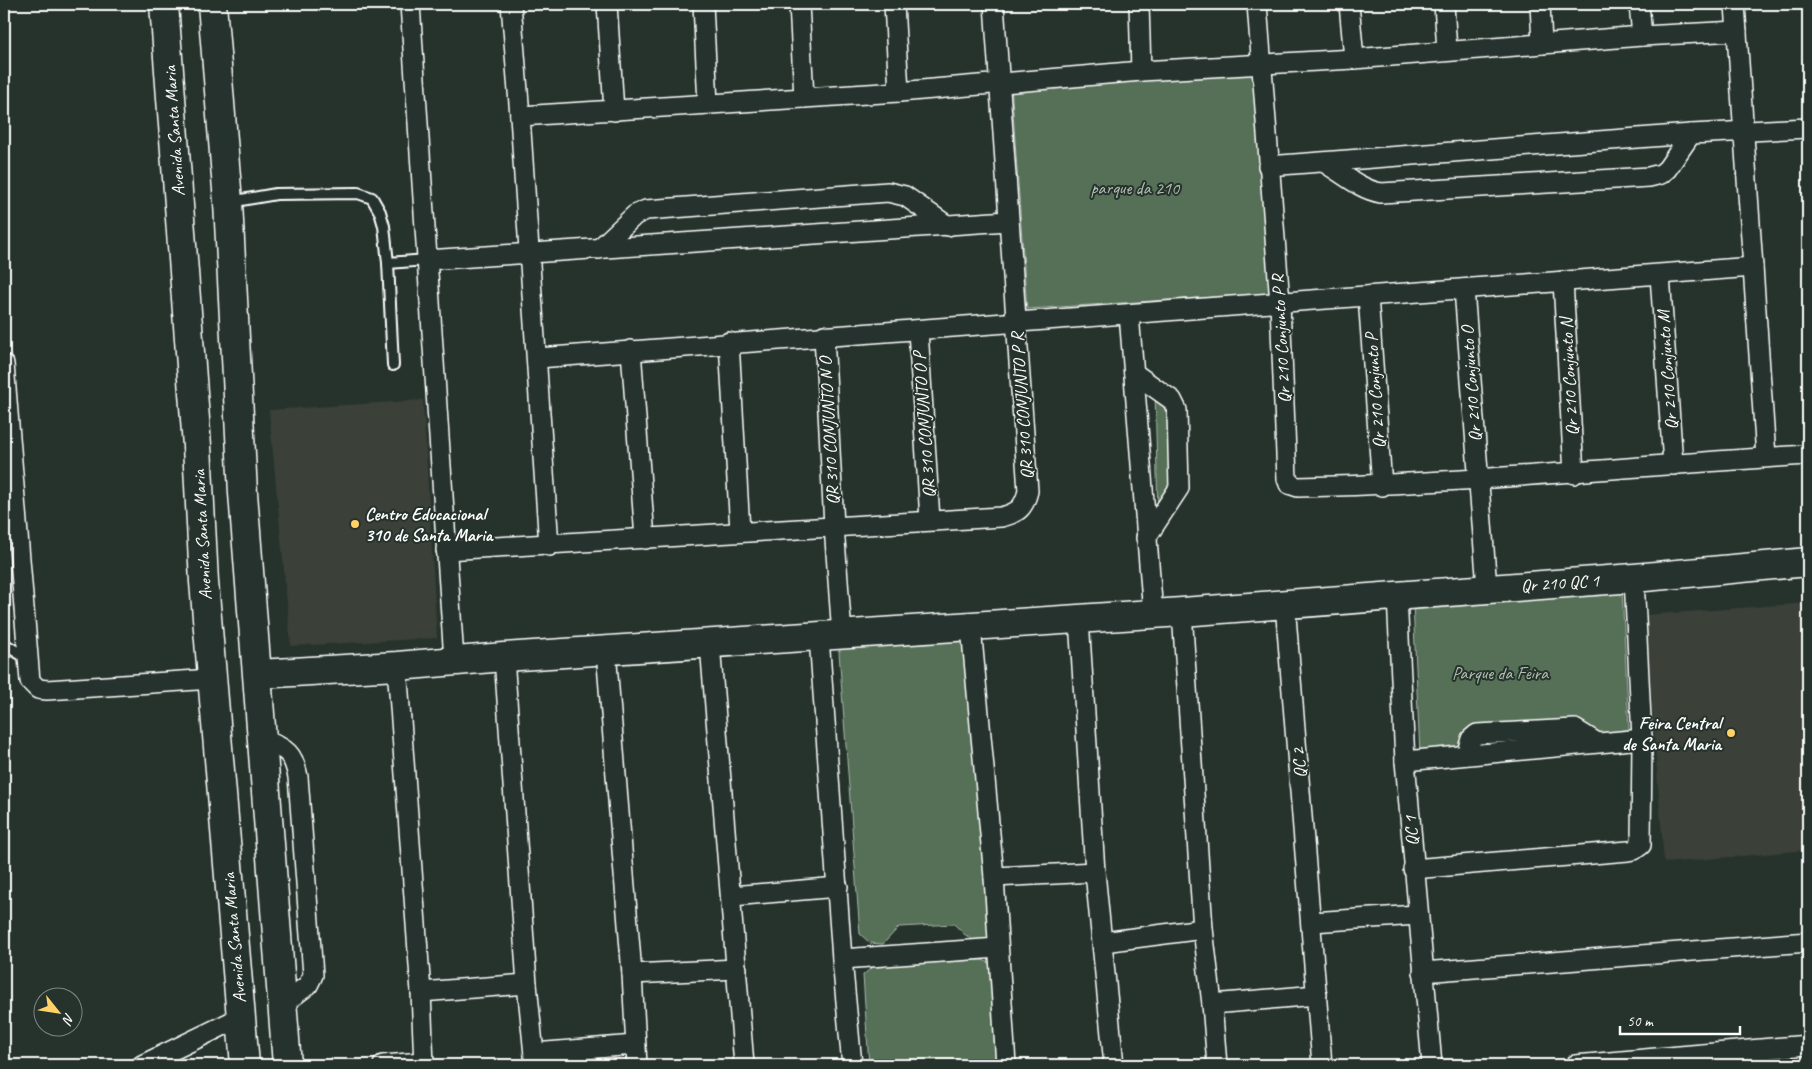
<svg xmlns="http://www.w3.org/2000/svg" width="1812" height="1069" font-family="Caveat,sans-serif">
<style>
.built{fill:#3a4038}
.green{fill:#557057;stroke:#aab8ab}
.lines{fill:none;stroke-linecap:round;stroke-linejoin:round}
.lane-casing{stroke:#fff;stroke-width:14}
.street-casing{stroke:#fff;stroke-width:22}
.secondary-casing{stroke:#fff;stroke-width:31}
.lane{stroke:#26332d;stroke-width:10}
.street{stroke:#26332d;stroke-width:19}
.secondary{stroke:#26332d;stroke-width:28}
.poi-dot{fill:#ffd166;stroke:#26332d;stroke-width:2}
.labels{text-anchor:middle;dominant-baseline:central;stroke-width:4;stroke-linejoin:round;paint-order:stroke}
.street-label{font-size:18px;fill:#fff;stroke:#26332d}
.park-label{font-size:18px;fill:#b2bfb3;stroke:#26332d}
.poi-label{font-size:18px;font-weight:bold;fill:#fff;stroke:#26332d;text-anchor:start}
</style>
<rect width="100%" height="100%" fill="#26332d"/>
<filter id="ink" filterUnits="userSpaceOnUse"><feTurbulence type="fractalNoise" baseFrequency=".02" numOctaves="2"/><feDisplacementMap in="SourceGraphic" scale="10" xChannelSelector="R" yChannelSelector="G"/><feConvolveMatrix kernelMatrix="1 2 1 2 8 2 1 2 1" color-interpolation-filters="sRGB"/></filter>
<g filter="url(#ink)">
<!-- built -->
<g class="built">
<path d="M423 400 437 638 291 646 269 410Z"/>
<path d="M1808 603V850L1664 863 1645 615Z"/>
</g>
<!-- green -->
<g class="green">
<path d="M1260 66 1278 293 1027 309 1011 84Z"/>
<path d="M1155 391 1174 406 1178 484 1158 515Z"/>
<path d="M1622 590 1629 730 1538 746 1420 755 1413 603Z"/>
<path d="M966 635 990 936C975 948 965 935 954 924L899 927 883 944 870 943 860 934 839 652 841 647Z"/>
<path d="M982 960 990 963 1004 1065H869L863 975 876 964Z"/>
</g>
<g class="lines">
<!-- lane casing -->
<g class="lane-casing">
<g id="lane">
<path d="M230 202 276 194 358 193 372 198 380 212 384 226 388 263 393 365"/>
<path d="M388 263 427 260"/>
<path d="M4 644 27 658"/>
</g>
</g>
<!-- street casing -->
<g class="street-casing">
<g id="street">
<path d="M410 4 454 660"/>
<path d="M511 4 520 116"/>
<path d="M607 4 614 111"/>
<path d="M703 4 708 104"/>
<path d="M799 4 804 98"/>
<path d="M894 4 899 92"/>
<path d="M1139 4 1141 71"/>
<path d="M1257 4 1280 303 1287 479 1289 484 1298 487C1468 484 1638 465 1808 455"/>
<path d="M1349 4 1354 59"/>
<path d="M1444 4 1447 51"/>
<path d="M1540 4 1542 44"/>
<path d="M1639 4 1642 36"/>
<path d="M1735 4 1766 457"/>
<path d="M1325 163C1342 173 1361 190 1381 193L1649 177 1661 174 1667 169 1691 134"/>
<path d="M1268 166 1691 134 1808 128"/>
<path d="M599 249 635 215 646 210 888 192 905 196 948 226"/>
<path d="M427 260 1008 221"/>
<path d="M1660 275 1673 465"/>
<path d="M1563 281 1574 474"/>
<path d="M1464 289 1487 588"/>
<path d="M1368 296 1382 486"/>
<path d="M1129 314 1153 614"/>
<path d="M918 330 930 520"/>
<path d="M824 335 834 526 842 635"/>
<path d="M729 342 740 531"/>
<path d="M631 350 645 539"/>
<path d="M538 358 1753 267"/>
<path d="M4 364 30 681 38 689 47 690 212 679"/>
<path d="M1134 373 1172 400 1177 410 1179 488 1146 538"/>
<path d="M549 546 520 116 899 92 1141 71 1354 59 1642 36 1737 31"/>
<path d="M446 550 1001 517C1018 513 1024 508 1028 491L994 4"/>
<path d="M1397 596 1405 761 1432 1065"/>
<path d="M1285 604 1322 1065"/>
<path d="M1182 612 1203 929 1212 1004 1217 1065"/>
<path d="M1079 619 1095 872 1114 1065"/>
<path d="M971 627 994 877 1006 1065"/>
<path d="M819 637 842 959 852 1065"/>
<path d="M710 644 744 1065"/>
<path d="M606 651 632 974 637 1065"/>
<path d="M504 657 527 984 535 1065"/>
<path d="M397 666 421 992 424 1065"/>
<path d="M263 739C285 749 293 751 298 777L313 975 308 985 283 1004"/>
<path d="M1466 755 1471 739 1477 734 1575 729 1596 742"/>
<path d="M1405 761 1642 739"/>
<path d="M1413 869 1628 851 1634 850 1641 845 1642 739 1634 578"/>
<path d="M994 877 1095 872"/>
<path d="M732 896 838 887"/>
<path d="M1312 922 1417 915"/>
<path d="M1103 942 1203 929"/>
<path d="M842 959 998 948"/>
<path d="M1423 972 1808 942"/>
<path d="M632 974 737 969"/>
<path d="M421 992 527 984"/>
<path d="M1212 1004 1317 995"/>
<path d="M534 1053 635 1045"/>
<path d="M142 1065 241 1017"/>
<path d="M383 1065 423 1062"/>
<path d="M1575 1065 1808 1045"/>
</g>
</g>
<!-- secondary casing -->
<g class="secondary-casing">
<g id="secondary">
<path d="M164 4 197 446 204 582 245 1065"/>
<path d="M212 4 228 202 243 493 287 1065"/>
<path d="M258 674 397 666 504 657 1182 612 1634 578 1808 562"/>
</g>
</g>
<!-- lane -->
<use href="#lane" class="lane"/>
<!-- street -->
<use href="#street" class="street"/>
<!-- secondary -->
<use href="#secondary" class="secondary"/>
</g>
</g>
<!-- markers -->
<g class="poi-dot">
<circle cx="355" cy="524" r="5"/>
<circle cx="1731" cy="733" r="5"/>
</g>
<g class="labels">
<!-- street labels -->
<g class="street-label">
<text transform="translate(174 131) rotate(-94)">Avenida Santa Maria</text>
<text transform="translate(1281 339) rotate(-93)">Qr 210 Conjunto P R</text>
<text transform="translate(1667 370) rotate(-94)">Qr 210 Conjunto M</text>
<text transform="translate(1569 377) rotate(-93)">Qr 210 Conjunto N</text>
<text transform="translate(1471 384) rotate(-94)">Qr 210 Conjunto O</text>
<text transform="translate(1375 391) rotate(-94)">Qr 210 Conjunto P</text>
<text transform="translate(1022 406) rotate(-94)">QR 310 CONJUNTO P R</text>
<text transform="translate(924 425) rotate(-94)">QR 310 CONJUNTO O P</text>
<text transform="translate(829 431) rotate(-93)">QR 310 CONJUNTO N O</text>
<text transform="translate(202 535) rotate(-93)">Avenida Santa Maria</text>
<text transform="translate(1560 583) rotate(-4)">Qr 210 QC 1</text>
<text transform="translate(1299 763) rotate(-95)">QC 2</text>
<text transform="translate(1411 831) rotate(-94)">QC 1</text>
<text transform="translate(234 938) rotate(-95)">Avenida Santa Maria</text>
</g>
<!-- park labels -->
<g class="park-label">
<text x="1135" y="188">parque da 210</text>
<text x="1500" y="673">Parque da Feira</text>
</g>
<!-- poi labels -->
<g class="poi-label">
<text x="365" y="514">Centro Educacional<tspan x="365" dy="21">310 de Santa Maria</tspan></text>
<text x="1721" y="723" text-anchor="end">Feira Central<tspan x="1721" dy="21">de Santa Maria</tspan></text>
</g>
</g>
<!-- margin -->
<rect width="1812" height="1069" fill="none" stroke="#26332d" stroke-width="20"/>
<rect x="10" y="10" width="1792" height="1049" fill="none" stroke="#fff" stroke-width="2" filter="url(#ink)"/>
<!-- north arrow -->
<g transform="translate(58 1012) rotate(120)"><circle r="24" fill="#26332d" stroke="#7d8581"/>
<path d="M0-4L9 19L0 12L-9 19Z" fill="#ffd166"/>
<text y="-8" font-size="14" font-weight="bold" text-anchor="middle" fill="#ffffff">N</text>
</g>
<!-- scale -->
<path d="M1620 1026v8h120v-8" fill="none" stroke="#ffffff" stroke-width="2.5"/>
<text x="1627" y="1026" font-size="15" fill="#ffffff" stroke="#26332d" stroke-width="4" paint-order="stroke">50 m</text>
</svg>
